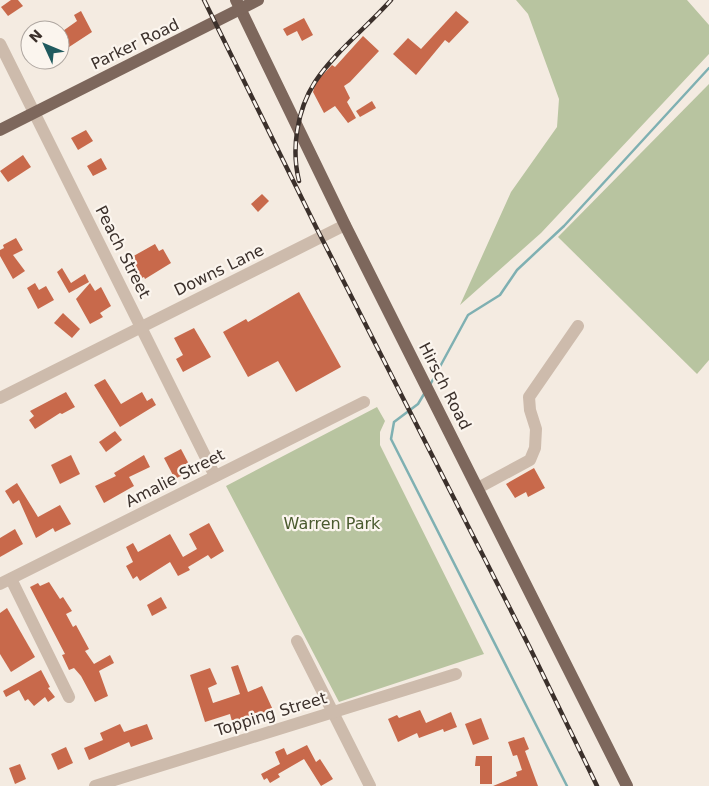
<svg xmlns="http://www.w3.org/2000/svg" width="709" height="786" font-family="'DejaVu Sans',sans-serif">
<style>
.green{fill:#b8c4a0}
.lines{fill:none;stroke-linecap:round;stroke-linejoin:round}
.stream{stroke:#7fb0b2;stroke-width:2.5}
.building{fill:#c8694b}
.minor{stroke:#cdbbac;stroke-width:12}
.major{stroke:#7d675c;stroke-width:12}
.rail-casing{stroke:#3b302b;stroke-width:4.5}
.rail{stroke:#fbf5ee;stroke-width:2.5;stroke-dasharray:8;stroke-linecap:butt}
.labels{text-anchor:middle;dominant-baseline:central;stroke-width:4.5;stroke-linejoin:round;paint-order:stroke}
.street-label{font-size:16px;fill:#3b302b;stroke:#fbf5ee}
.park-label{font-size:16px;fill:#4a5a2e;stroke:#fbf5ee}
</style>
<rect width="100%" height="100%" fill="#f4ebe1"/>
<!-- green -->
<g class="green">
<path d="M516 0H687L709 25V54L541 233 460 305 511 192 557 127 559 99 528 14Z"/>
<path d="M709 84V360L697 374 558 237Z"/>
<path d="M377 407 385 421 380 432V445L484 654 339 702 226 486Z"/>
</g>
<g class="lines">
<!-- stream -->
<g class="stream">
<path d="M430 385 468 315 500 295 517 270 564 226 709 68"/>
<path d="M424 394 418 404 394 422 391 439 567 786"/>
</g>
</g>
<!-- building -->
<g class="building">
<path d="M11 0H18L23 6 8 16 1 7Z"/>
<path d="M81 11 92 32 66 49 60 39V33L77 21 74 15Z"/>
<path d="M456 11 469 22 449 43 445 40 416 75 393 54 408 38 421 49Z"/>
<path d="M304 18 313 35 302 41 297 31 287 36 283 29Z"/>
<path d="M363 36 379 51 350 82 344 86 350 98 347 102 356 118 348 123 335 106 324 113 313 92 316 82 332 65 335 67Z"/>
<path d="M372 101 376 108 360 117 356 111Z"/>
<path d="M86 130 93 141 78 150 71 138Z"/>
<path d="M23 155 31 167 8 182 0 171Z"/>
<path d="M101 158 107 169 93 176 87 166Z"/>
<path d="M262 194 269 201 258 212 251 204Z"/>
<path d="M16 238 23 250 13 255 25 271 13 279 0 256V250L4 248 3 245Z"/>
<path d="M155 244 159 251 163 249 171 263 145 279 144 277 137 280 131 268 134 266 130 258Z"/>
<path d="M62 268 71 283 85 274 89 282 69 293 57 272Z"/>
<path d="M35 283 39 290 46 286 54 300 38 309 27 288Z"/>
<path d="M90 283 95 291 101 287 111 306 100 313 103 317 90 324 76 299Z"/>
<path d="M299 292 341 367 296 392 278 361 248 377 223 332 246 319 248 322Z"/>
<path d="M63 313 80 329 72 338 54 323Z"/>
<path d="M194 328 211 357 183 372 176 359 183 355 174 338Z"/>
<path d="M105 379 121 404 142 392 147 401 152 398 156 405 120 427 94 385Z"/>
<path d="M66 392 75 407 62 414 60 413 35 429 29 420 34 416 30 411Z"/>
<path d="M115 431 122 440 106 452 99 442Z"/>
<path d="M181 449 192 470 175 479 164 458Z"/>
<path d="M71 455 80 474 60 484 51 465Z"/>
<path d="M144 455 150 467 129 477 134 486 104 503 95 486 116 476 114 473Z"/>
<path d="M534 468 545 488 528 497 526 492 515 498 506 484Z"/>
<path d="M17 483 38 517 60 505 71 524 55 532 53 528 36 538 19 500 13 504 5 491Z"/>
<path d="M209 523 224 551 211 559 208 555 188 567 190 570 178 576 170 562 140 581 137 576 133 579 126 566 133 562 126 547 133 543 138 552 170 534 183 557 197 549 189 534Z"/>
<path d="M15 529 23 544 0 557V538Z"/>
<path d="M49 582 60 599 63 597 72 611 66 614 73 627 76 625 89 649 85 651 94 664 110 655 114 663 99 671 108 696 95 702 81 676 74 668 69 670 62 655 65 654 30 587 38 583 40 586Z"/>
<path d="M161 597 167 608 152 616 147 605Z"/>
<path d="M7 608 35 657 11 672 0 654V613Z"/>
<path d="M238 665 248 692 262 686 273 710 254 719 255 722 234 729 230 714 205 722 190 675 210 668 217 684 208 688 213 703 240 694 231 667Z"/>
<path d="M41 670 50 687 48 688 55 697 48 702 45 697 34 706 28 699 25 701 19 690 6 697 3 691Z"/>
<path d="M420 710 426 723 451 712 457 727 444 732 443 729 419 738 417 733 398 742 388 719 397 715 399 718Z"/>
<path d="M481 718 489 739 473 745 465 724Z"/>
<path d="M120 724 124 732 147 724 153 739 131 747 129 742 89 760 84 748 103 740 100 733Z"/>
<path d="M524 737 529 749 525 751 538 786H493L517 776 516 772 522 770 517 755 513 756 508 742Z"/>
<path d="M307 745 316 762 320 759 333 779 321 786 304 759 278 774 280 777 270 783 267 778 264 780 261 774 280 764 275 752 284 748 287 755Z"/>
<path d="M66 747 73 763 58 770 51 754Z"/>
<path d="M476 756H492V784H480V766H475Z"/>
<path d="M20 764 26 779 15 784 9 768Z"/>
</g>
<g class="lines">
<!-- minor -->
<g class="minor">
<path d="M0 44 215 476"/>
<path d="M0 398 345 225"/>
<path d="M478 488 530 460 535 448 536 429 530 410 529 397 578 326"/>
<path d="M11 579 69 697"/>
<path d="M0 584 364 402"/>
<path d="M297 641 370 786"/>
<path d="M95 786 456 674"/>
</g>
<!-- major -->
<g class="major">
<path d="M236 0 345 225 627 786"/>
<path d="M0 130 258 0"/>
</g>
<!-- rail casing -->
<g class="rail-casing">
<g id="rail">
<path d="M204 0 316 227 529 646 597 786"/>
<path d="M299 181C291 149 297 110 315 82 334 53 368 26 391 0"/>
</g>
</g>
<!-- rail -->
<use href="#rail" class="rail"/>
</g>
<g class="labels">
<!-- street labels -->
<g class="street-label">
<text transform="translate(135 44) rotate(-26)">Parker Road</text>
<text transform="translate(123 252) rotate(63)">Peach Street</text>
<text transform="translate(219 270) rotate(-26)">Downs Lane</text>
<text transform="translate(445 386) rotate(63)">Hirsch Road</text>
<text transform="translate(175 478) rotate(-27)">Amalie Street</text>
<text transform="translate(271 714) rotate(-17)">Topping Street</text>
</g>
<!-- park labels -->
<g class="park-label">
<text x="332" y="523">Warren Park</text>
</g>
</g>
<!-- north arrow -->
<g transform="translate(45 45) rotate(314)"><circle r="24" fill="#fbf5ee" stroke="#aea6a0"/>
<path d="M0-4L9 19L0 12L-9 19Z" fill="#1f5a5e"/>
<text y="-8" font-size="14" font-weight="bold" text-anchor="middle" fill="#3b302b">N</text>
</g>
</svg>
